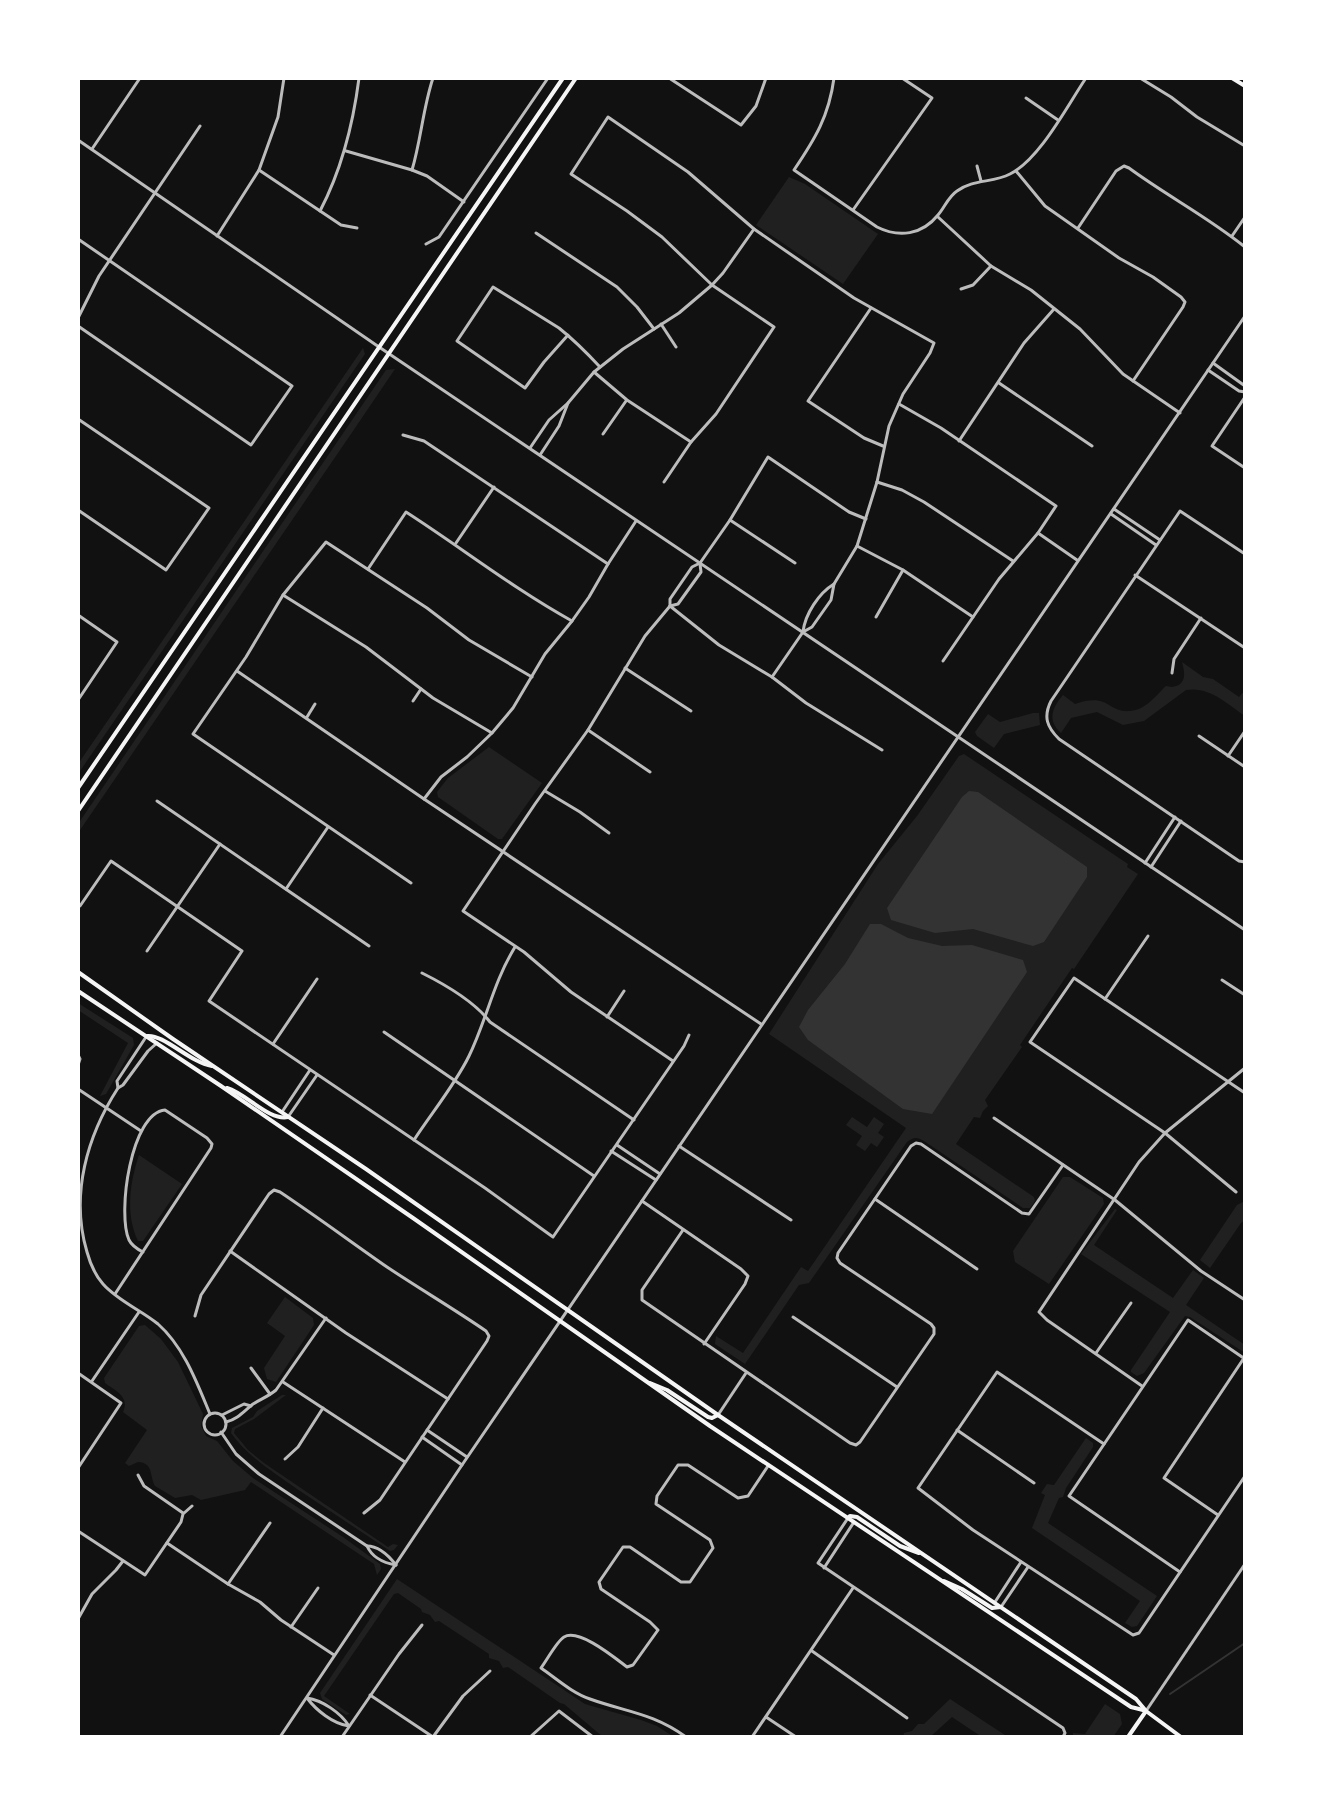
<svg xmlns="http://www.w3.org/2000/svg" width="1323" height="1815" font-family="'Asap Condensed',sans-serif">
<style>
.green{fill:#202020}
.water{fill:#333}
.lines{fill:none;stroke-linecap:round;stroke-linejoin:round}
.stream{stroke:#333;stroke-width:2}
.minor{stroke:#bcbcbc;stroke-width:3}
.tertiary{stroke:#bcbcbc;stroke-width:3}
.secondary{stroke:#f5f5f5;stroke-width:4}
.primary{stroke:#f5f5f5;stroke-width:4}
</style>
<rect width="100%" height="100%" fill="#111"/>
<!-- green -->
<g class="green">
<path d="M789 177 805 184 878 234 843 284 756 225Z"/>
<path d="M363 348 365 354 78 774V764Z"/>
<path d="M395 369 351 434 78 833V824L386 370Z"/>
<path d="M1182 662 1203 677 1213 679 1239 697 1245 690V716C1227 704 1210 686 1186 690L1144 721 1123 725 1097 712 1071 718 1061 733C1047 720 1052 708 1063 695L1075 704C1110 692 1107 713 1130 711 1144 710 1152 700 1161 691 1163 689 1164 687 1166 686 1168 686 1170 687 1172 687 1187 685 1185 673 1182 662Z"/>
<path d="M1033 713H1039L1040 725 1004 734 994 748 977 736 975 732 988 714 1000 722Z"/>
<path d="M489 747 542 783 502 839H498L438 797 437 792 448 778Z"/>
<path d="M964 754 1128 864 1127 867 1138 874 1074 969 1072 968 1020 1045 1022 1047 985 1100 988 1106 983 1111 980 1118 974 1117 956 1144 1034 1197 1035 1201 1030 1208H1023L924 1141C917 1137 914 1137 907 1142L809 1283 799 1285 745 1364 715 1344 716 1336 743 1353 801 1267 808 1271 906 1128 769 1034 878 864 917 816 959 756Z"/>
<path d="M78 1003 133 1038 134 1045 106 1094 100 1096 128 1043 78 1010Z"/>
<path d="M852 1117 867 1127 874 1117 884 1124 878 1133 884 1137 877 1147 871 1143 865 1151 856 1145 862 1136 846 1125Z"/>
<path d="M139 1155 182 1184 143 1241H138C125 1214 130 1182 139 1155Z"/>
<path d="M1063 1177H1070L1103 1198 1104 1204 1049 1284 1015 1262 1013 1251Z"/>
<path d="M1245 1201V1220L1241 1223 1210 1268 1200 1260 1237 1205Z"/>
<path d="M1115 1209 1117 1210 1094 1245 1173 1298 1193 1270 1204 1278 1186 1305 1245 1345V1353L1190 1317 1185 1316 1144 1373 1137 1376 1131 1372V1370L1170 1312 1081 1254Z"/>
<path d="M285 1297 313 1318 314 1325 276 1382 267 1379 264 1368 285 1336 267 1323Z"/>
<path d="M145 1325 161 1339 178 1362 203 1414 201 1426 206 1436 217 1441 233 1461 253 1478 343 1537 380 1564 381 1569 377 1575 374 1564 251 1482 245 1490 201 1500 192 1495 175 1498 155 1486C149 1475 154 1463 138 1462L129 1466 125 1463 147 1430 123 1412C130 1397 116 1391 105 1383L104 1378 139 1326Z"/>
<path d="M282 1395H286L254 1419 235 1429 234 1433 248 1450 264 1463 388 1547 393 1544 398 1545 394 1550 390 1551C359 1530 328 1510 297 1489 273 1472 248 1457 231 1433L232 1428 253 1417 257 1411Z"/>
<path d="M1086 1438 1093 1443V1447L1066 1488 1063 1497 1059 1498 1048 1523 1157 1596 1137 1626 1132 1627 1125 1623 1140 1601 1032 1528 1045 1495 1041 1493 1047 1484 1054 1485Z"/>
<path d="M397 1579 585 1704 641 1720 657 1726 674 1737H603L564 1704 560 1703 508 1667 503 1668 499 1661 489 1658V1654L439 1621 435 1622 430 1615 422 1612 421 1609 398 1593 394 1594 324 1696 350 1714 346 1715 322 1699 320 1693Z"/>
<path d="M950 1699 1008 1737H982L952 1717 930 1737H903L904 1733 912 1731 918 1724H924Z"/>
<path d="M1105 1704 1120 1714 1122 1724 1113 1737H1073V1733L1085 1734Z"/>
</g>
<!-- water -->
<g class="water">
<path d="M969 791 978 792 1087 867V877L1044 942 1033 946 973 929 935 933 891 920 887 908 962 797Z"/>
<path d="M870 924H881L908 938 942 946 972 945 1023 960 1027 972 932 1114 903 1109 808 1040 799 1027 808 1010 845 964Z"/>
</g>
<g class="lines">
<!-- stream -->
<path class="stream" d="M1170 1694 1245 1643"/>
<!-- minor -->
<g class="minor">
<path d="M669 78 741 125 756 106 766 78"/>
<path d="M834 78C829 116 815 139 794 170L877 227C899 238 922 235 938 215 945 207 948 197 957 191 973 179 993 183 1010 174 1040 159 1067 106 1086 78"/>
<path d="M1140 78 1171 97 1197 117 1245 146"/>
<path d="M1026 98 1058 120"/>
<path d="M92 149 140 78"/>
<path d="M346 151 412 170 427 176 464 202"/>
<path d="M977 166 981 181"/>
<path d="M259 170 341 225 357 228"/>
<path d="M412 170C421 140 423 108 433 78"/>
<path d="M1016 171 1045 206 1119 258 1153 277 1181 297 1185 302 1183 307 1133 381"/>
<path d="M853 210 932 98 902 78"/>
<path d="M320 211C342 169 353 125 359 78"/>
<path d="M938 217 991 266 1031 290 1080 329 1123 374 1180 413"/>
<path d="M1078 228 1116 171 1124 166 1129 168C1167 196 1208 217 1245 247"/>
<path d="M536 233 617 287 637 307 654 329"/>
<path d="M217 236 259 170 278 117 284 78"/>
<path d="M1232 236 1245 217"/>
<path d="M78 239 292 386 251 445 78 326"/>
<path d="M426 244 439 237 548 78"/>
<path d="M961 289 973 285 991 266"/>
<path d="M871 308 808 401 864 438 883 446"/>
<path d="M78 318 99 276 200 126"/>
<path d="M661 324 676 347"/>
<path d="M568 335 544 362 525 388 457 341 493 287 559 328C574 340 587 353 600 367"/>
<path d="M1213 363 1245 386"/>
<path d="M1208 370 1239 391 1245 392"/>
<path d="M594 372 627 400 691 442"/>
<path d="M999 383 1092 446"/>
<path d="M1245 397 1212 446 1245 468"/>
<path d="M899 404 941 428 1056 506 1038 533 999 579 943 661"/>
<path d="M78 419 209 508 166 570 78 510"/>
<path d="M603 434 626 401"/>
<path d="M403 435 424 441 608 564"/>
<path d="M959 441 1024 343 1054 309"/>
<path d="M530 448 549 420 568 403 594 372 623 349 679 313 712 285 723 273 754 229"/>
<path d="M540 455 559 426 568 403"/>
<path d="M664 482 691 442 716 414 774 327 712 285 662 237 627 211 571 174 608 117 688 172 754 229 854 298 934 343 930 353 903 394 889 426 877 482 857 546 834 584 831 600 812 627 803 632 772 677"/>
<path d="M877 482 902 490 924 502 1013 561"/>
<path d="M1114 509 1160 540"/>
<path d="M1111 514 1156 545"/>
<path d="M730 520 795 563"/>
<path d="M1038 533 1077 560"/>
<path d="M456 543 494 487"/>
<path d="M857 546 903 570 973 617"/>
<path d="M1245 554 1180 511 1051 701C1043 717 1047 727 1059 739L1239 861 1245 862"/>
<path d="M368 569 406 512C462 548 514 589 572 621"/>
<path d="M1135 575 1245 648"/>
<path d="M283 595 366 647 433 698 492 733"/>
<path d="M670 606V599L692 567 700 563 730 520 768 457 849 512 866 519"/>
<path d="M670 606 719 645 772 677 806 703 882 750"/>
<path d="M78 615 117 642 78 700"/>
<path d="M876 617 903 570"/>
<path d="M803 632C805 614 819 593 834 584"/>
<path d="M625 668 691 711"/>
<path d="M237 671 424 799 761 1024"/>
<path d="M1172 673 1174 659 1201 618"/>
<path d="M413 701 421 689"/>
<path d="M307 717 315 704"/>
<path d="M588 730 650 772"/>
<path d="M1199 736 1245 767"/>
<path d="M1228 756 1245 731"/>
<path d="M545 791 580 812 609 833"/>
<path d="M424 799 441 777 467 757 492 733 513 708 545 654 572 621 589 597 608 564 636 521"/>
<path d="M157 801 369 946"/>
<path d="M1145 863 1175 817"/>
<path d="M1151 867 1181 821"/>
<path d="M411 883 193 734 246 657 283 595 326 542 427 608 469 640 532 677"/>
<path d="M286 889 328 827"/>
<path d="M80 906 111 861 242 951 209 1001 485 1188 553 1237 684 1046 689 1035"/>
<path d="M147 951 220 844"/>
<path d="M422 973C446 985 474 1001 490 1022L634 1120"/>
<path d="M1222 980 1245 995"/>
<path d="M1105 999 1148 936"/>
<path d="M607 1017 624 991"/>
<path d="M384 1032 594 1176"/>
<path d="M146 1037 117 1081 118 1088C87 1136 70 1195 87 1252 90 1263 95 1275 103 1284 118 1301 141 1310 158 1324 184 1347 197 1383 210 1414"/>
<path d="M273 1044 317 979"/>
<path d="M78 1055 80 1059 78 1065"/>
<path d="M673 1061 571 992 524 952 463 911 535 804 588 730 645 636 670 606 678 604 701 572 700 564"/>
<path d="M118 1088 123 1085 148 1051 157 1043"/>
<path d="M78 1089 141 1131"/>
<path d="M282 1112 310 1070"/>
<path d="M288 1117 317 1075"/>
<path d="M994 1118 1115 1200 1201 1271 1245 1300"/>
<path d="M414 1140C431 1114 456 1083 469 1056 487 1019 493 983 515 947"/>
<path d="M617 1145 660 1174"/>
<path d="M679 1146 791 1220"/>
<path d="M611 1151 656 1180"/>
<path d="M1236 1192 1165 1133 1030 1042 1074 978 1245 1093"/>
<path d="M875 1199 977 1269"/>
<path d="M642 1201 741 1269 748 1276 745 1284 704 1344"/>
<path d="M683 1230 642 1290V1300L850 1443 856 1445 860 1442 934 1334V1328L931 1324 840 1263 837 1258 838 1253 911 1146 916 1143 921 1144 1022 1213 1029 1214 1063 1165"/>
<path d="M230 1251 346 1333 448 1399"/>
<path d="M115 1294 211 1148 212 1144 207 1138 165 1110C131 1113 117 1213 129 1240 132 1246 137 1249 143 1252"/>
<path d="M195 1316 201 1295 269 1194 274 1190 280 1192C316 1216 351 1242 387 1267 420 1289 454 1309 486 1331L489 1336 487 1341 380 1500 364 1513"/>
<path d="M793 1317 897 1387"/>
<path d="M1096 1353 1131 1303"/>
<path d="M251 1368 270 1394"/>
<path d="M78 1373 121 1403 78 1468"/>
<path d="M92 1381 139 1312"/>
<path d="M283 1382 405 1462"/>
<path d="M1142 1386 1047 1320 1039 1312 1139 1162 1165 1133 1245 1068"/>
<circle cx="215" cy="1424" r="11"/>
<path d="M222 1415 244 1404 251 1406"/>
<path d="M718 1415 746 1373"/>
<path d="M226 1422C238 1419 244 1411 253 1404 261 1399 269 1396 276 1390L326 1318"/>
<path d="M427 1430 467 1457"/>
<path d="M957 1430 1034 1483"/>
<path d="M221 1432 236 1454 259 1474 367 1546C372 1557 384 1563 396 1565"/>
<path d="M422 1437 462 1465"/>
<path d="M1104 1444 997 1372 918 1488 973 1530 1133 1635 1139 1633 1245 1476"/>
<path d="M285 1459 298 1447 323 1408"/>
<path d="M138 1475 144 1486 183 1513"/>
<path d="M1218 1515 1164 1478 1244 1358"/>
<path d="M848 1518 818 1563 1063 1728 1065 1733 1063 1737"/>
<path d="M78 1531 145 1575 181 1522 183 1514 192 1506"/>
<path d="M167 1543 228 1584 260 1602 281 1620 334 1655"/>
<path d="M367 1546C379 1546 389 1556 396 1565"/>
<path d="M824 1568 854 1522"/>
<path d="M1180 1572 1069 1496 1188 1320 1245 1359"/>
<path d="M228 1584 270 1523"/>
<path d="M995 1602 1021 1562"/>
<path d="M1001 1607 1028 1567"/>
<path d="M78 1619 92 1594 116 1570 123 1561"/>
<path d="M291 1627 318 1588"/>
<path d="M812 1651 907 1718"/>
<path d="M370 1695 433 1737"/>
<path d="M307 1698C322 1700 341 1713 349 1726 333 1724 316 1710 307 1698Z"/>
<path d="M766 1717 796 1737"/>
<path d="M342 1737 399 1654 422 1625"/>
<path d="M433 1737 463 1696 490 1671"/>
<path d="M530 1737 559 1711 593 1737"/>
<path d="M686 1737C653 1713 626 1712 590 1699 572 1693 557 1679 541 1668 547 1660 557 1641 564 1637 579 1628 615 1658 627 1667L633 1665 658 1630 650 1622 601 1589 599 1582 623 1547H630L681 1582H690L713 1548 710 1540 656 1504 657 1496 678 1465H688L738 1498 748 1496 768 1466"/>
<path d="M752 1737 853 1588"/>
</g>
<!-- tertiary -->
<g class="tertiary">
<path d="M78 140 379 347 1245 930"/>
<path d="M1146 1711 1245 1564"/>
<path d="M280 1737 462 1465 1245 316"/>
</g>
<!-- secondary -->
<g class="secondary">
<path d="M1232 78 1245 86"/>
<path d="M78 972 173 1039 366 1169 718 1415 1136 1699 1146 1711 1181 1737"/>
<path d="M78 991 221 1086 413 1218 710 1426 1131 1707 1143 1710"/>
<path d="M147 1036C164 1034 189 1062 212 1066"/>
<path d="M227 1088C247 1094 269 1121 288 1117"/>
<path d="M650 1383 667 1390 708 1417 712 1418 718 1415"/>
<path d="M848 1518 850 1516 857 1517 900 1546 919 1553"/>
<path d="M944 1581 962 1589 992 1608 1001 1607"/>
<path d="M1128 1737 1146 1711"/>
</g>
<!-- primary -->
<g class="primary">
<path d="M78 788 563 78"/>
<path d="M78 811 576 78"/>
</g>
</g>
<!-- border -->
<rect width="1323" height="1815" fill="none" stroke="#ffffff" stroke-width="160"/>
</svg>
